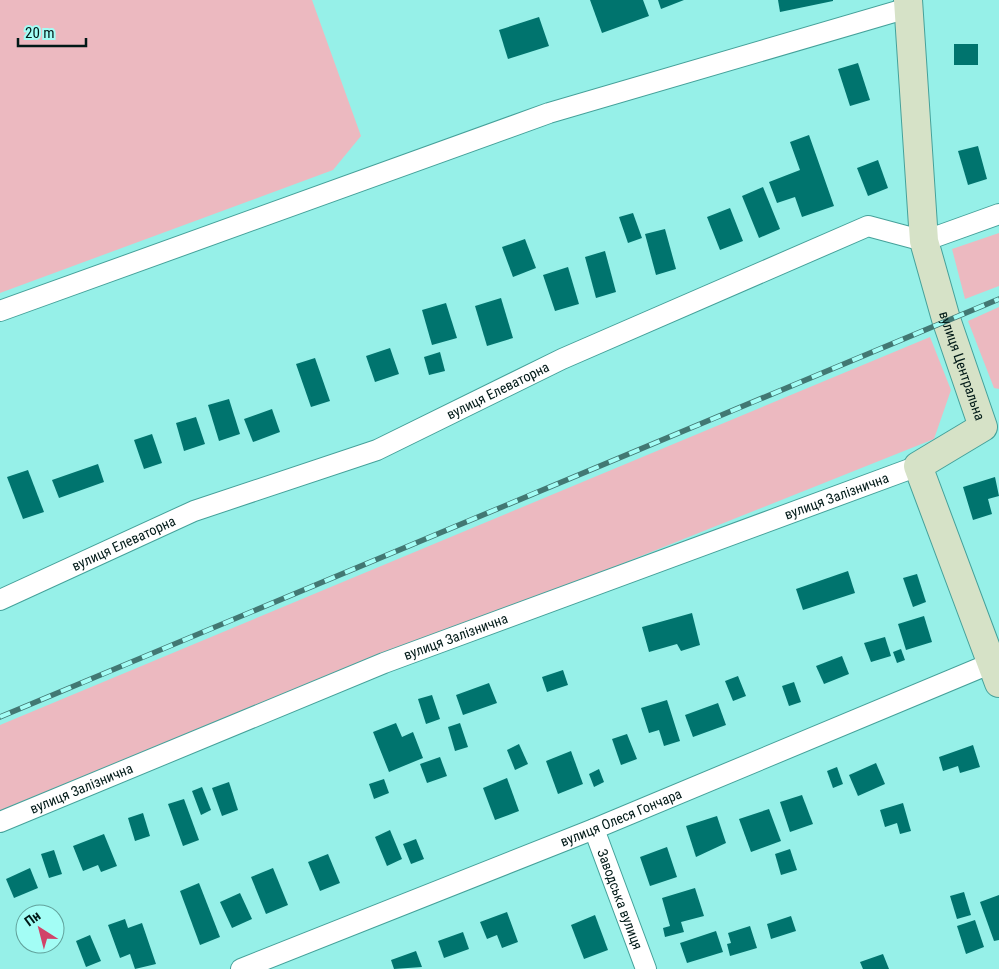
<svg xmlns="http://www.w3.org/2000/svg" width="999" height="969" font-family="'Roboto Condensed',sans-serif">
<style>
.green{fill:#ecb9c0}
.building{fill:#00746e}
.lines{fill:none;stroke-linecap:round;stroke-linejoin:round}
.minor-casing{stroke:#45a19a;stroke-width:22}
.secondary-casing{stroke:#45a19a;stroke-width:30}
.minor{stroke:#fff;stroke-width:20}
.secondary{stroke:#d6e2c7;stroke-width:28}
.rail-casing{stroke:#427873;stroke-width:5.5}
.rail{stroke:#a3fdf5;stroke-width:4;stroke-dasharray:11;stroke-linecap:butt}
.labels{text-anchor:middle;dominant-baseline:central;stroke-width:5;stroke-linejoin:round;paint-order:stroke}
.street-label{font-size:14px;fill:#001917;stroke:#a3fdf5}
</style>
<rect width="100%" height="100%" fill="#96f0e8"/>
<!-- green -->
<g class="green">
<path d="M0 0H312L361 136 333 170 0 293Z"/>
<path d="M999 233V286L965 299 952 249Z"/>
<path d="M999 307V389L994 388 968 321Z"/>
<path d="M930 337 951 390 934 439 0 812V725Z"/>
</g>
<!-- building -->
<g class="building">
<path d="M590 0H643L649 16 602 33Z"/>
<path d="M658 0H684L661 9Z"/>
<path d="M778 0H833V1L780 12Z"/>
<path d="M539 17 549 46 508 59 499 30Z"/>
<rect x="954" y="44" width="24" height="21"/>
<path d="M858 63 870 100 850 106 838 69Z"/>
<path d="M809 135 834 206 802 217 795 197 777 203 769 182 800 170 790 142Z"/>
<path d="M978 146 987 179 968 185 958 151Z"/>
<path d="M878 160 888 188 868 196 857 168Z"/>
<path d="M763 187 780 229 759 238 742 196Z"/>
<path d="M730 208 743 241 720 250 707 217Z"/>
<path d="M633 213 642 238 628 243 619 217Z"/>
<path d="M665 229 676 269 656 275 645 234Z"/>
<path d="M525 239 536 268 513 277 502 247Z"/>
<path d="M605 251 616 292 596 298 585 257Z"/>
<path d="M568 267 579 304 555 311 543 275Z"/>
<path d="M501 298 513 338 487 346 475 306Z"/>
<path d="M446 303 457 338 432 345 422 310Z"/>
<path d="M390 348 399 374 375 382 366 356Z"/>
<path d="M440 352 445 371 429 375 424 357Z"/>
<path d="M315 358 330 401 311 407 296 364Z"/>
<path d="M229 399 240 434 219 441 208 405Z"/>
<path d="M272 409 280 432 253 442 244 419Z"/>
<path d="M196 417 205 444 184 451 176 423Z"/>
<path d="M152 434 162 463 144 469 134 440Z"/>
<path d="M98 464 104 482 59 498 52 480Z"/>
<path d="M28 470 44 512 23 519 7 477Z"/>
<path d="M995 477 999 496 988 499 992 514 973 520 963 487Z"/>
<path d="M848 571 855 593 803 610 796 589Z"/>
<path d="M917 574 926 602 913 607 903 578Z"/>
<path d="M692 613 700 645 681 651 677 644 649 652 642 627Z"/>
<path d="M924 616 932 642 906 650 898 624Z"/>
<path d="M885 637 891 656 871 662 864 643Z"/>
<path d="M901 649 905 660 897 663 893 652Z"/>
<path d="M842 656 849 674 824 684 816 666Z"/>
<path d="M563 670 568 685 547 692 542 677Z"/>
<path d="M738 676 746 696 733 701 725 681Z"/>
<path d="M794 682 801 702 789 706 782 686Z"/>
<path d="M489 683 497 703 463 715 456 695Z"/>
<path d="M432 695 440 719 426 724 418 699Z"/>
<path d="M667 700 680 741 664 746 659 730 649 733 641 708Z"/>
<path d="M718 703 726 725 693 737 685 715Z"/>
<path d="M396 723 402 737 413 732 423 758 389 772 373 732Z"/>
<path d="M460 723 468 747 455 751 448 727Z"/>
<path d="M627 734 637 759 621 765 612 739Z"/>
<path d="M519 744 528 764 515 770 507 750Z"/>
<path d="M973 745 980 767 960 773 958 766 943 771 939 757Z"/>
<path d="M571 751 583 784 558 794 546 761Z"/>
<path d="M440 757 447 776 427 783 420 764Z"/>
<path d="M876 763 885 784 858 796 849 775Z"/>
<path d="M837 767 843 784 833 788 827 771Z"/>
<path d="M599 769 604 782 594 787 589 774Z"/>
<path d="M507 778 519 811 495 820 483 788Z"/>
<path d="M384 779 389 793 374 799 369 784Z"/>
<path d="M229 782 238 810 222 816 212 788Z"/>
<path d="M202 787 211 810 201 815 192 791Z"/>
<path d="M802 795 813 824 790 832 780 802Z"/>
<path d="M184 799 199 840 183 846 168 804Z"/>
<path d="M903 803 911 831 900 834 897 823 885 827 880 810Z"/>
<path d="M769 809 781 841 751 852 739 819Z"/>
<path d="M143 813 150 836 135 841 128 818Z"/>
<path d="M717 816 726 843 696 857 686 826Z"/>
<path d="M390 830 402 859 387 866 375 837Z"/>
<path d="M104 834 117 866 101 872 98 865 83 871 73 846Z"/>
<path d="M416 839 424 859 411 864 403 844Z"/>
<path d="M667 847 677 877 650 886 640 857Z"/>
<path d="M790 849 797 870 781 875 775 854Z"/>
<path d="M54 850 62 874 49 878 41 854Z"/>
<path d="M328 854 340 883 320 891 308 862Z"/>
<path d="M30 868 38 888 14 898 6 879Z"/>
<path d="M273 868 288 905 266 914 251 877Z"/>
<path d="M199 883 220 937 200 945 180 891Z"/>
<path d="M695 888 704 916 681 922 684 932 665 937 663 928 670 926 662 898Z"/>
<path d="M964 892 971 915 957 919 950 896Z"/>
<path d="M240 893 252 919 232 928 220 902Z"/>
<path d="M999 895V940L994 941 980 902Z"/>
<path d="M507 912 518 942 502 948 497 935 487 939 480 922Z"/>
<path d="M595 915 608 950 584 959 571 925Z"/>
<path d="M791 916 796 931 771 939 767 924Z"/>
<path d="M125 919 128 928 142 923 156 964 135 969 130 954 120 958 108 925Z"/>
<path d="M975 920 984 947 966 954 957 926Z"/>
<path d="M750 926 757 948 730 956 727 944 731 943 728 933Z"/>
<path d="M716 931 723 952 687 963 680 943Z"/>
<path d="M463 932 469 949 444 958 438 941Z"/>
<path d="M90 935 101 961 86 967 76 941Z"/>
<path d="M416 951 422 967 394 969 391 960Z"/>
<path d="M883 954 889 969H863L860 962Z"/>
</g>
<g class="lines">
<!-- minor casing -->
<g class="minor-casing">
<g id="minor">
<path d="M0 311 549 113 908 8"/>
<path id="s1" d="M0 600 194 511 377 450 562 359 868 226 924 241 999 214"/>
<path id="s2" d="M0 822 384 663 918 466"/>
<path id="s3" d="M594 829 646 969"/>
<path id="s4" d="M241 969 594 829 999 660"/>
</g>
</g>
<!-- secondary casing -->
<g class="secondary-casing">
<g id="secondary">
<path id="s5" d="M908 0 924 241 946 319 983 427 918 466 999 683"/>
</g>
</g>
<!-- minor -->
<use href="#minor" class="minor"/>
<!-- secondary -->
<use href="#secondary" class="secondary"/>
<!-- rail casing -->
<g class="rail-casing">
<path id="rail" d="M0 717 999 299"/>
</g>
<!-- rail -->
<use href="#rail" class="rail"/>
</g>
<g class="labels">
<!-- street labels -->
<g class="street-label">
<text stroke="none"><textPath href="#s5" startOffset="372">вулиця Центральна</textPath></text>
<text stroke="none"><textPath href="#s1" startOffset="541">вулиця Елеваторна</textPath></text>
<text stroke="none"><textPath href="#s2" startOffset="898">вулиця Залізнична</textPath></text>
<text stroke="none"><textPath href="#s1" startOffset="136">вулиця Елеваторна</textPath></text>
<text stroke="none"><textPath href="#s2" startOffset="492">вулиця Залізнична</textPath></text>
<text stroke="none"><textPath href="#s2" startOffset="88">вулиця Залізнична</textPath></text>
<text stroke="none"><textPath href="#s4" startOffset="409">вулиця Олеся Гончара</textPath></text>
<text stroke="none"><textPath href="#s3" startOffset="75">Заводська вулиця</textPath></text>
</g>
</g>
<!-- north arrow -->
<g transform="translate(40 929) rotate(324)"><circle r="24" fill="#a3fdf5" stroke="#62a29c"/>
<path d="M0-4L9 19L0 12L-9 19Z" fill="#d14268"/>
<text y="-8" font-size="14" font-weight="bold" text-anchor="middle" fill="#001917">Пн</text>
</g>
<!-- scale -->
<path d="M18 38v8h68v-8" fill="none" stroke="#001917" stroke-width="2.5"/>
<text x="25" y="38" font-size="15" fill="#001917" stroke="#a3fdf5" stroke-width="4" paint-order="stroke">20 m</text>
</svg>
